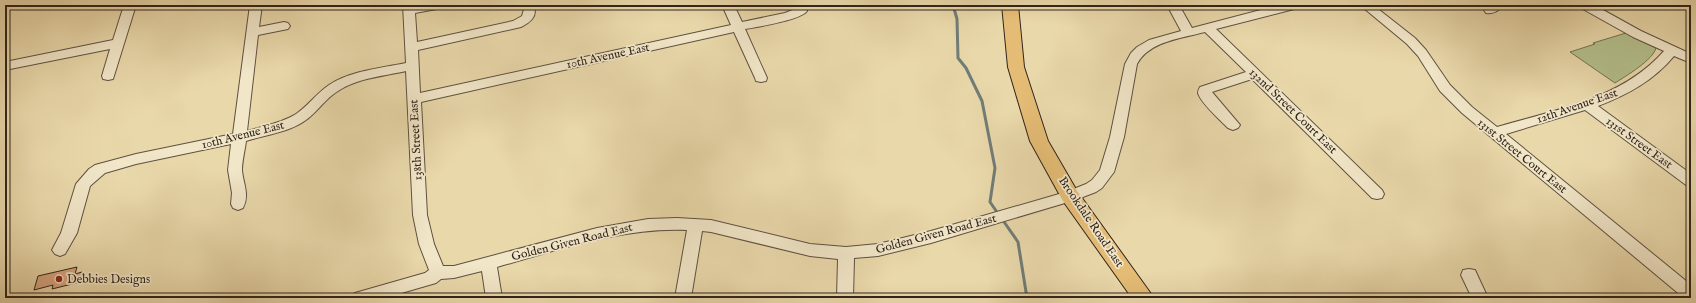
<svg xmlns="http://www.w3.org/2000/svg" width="1696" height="303" font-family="'IM FELL English',serif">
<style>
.green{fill:#b3bf8b;stroke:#727254}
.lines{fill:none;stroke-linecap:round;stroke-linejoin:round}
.stream{stroke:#707d77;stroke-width:3}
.building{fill:#d8a682;stroke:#30241c}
.minor-casing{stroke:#5e5140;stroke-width:2}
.major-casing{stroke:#30241c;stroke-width:2}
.minor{fill:#f1e6c8;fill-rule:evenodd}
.major{fill:#e4bc75;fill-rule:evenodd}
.poi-dot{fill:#8f2418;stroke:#f1e6c8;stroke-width:1.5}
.labels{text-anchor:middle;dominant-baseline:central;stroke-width:3.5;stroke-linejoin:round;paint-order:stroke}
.street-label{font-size:12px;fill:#30241c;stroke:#f1e6c8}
.poi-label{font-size:12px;fill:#30241c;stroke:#f1e6c8;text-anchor:start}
</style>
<rect width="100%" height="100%" fill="#e9d8aa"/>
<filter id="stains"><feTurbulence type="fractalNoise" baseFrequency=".005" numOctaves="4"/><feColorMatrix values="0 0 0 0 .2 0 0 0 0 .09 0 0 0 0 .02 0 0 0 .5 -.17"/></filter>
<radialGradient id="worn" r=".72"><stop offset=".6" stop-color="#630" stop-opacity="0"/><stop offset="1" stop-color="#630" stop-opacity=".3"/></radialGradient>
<!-- green -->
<path class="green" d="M1626 33 1656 48C1653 60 1626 76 1615 83L1570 52 1595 44 1593 43Z"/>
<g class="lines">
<!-- stream -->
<g class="stream">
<path d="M953 5 957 19 958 58 966 68 982 101 995 168 990 202 999 215"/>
<path d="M1002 219 1018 242 1027 298"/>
</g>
</g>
<!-- building -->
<path class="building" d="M77 267 75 274 82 272 80 282 52 289 53 285 34 290 38 276Z"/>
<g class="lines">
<!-- minor casing -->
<g class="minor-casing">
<g id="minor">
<path d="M124 5H136L113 79 108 80 103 79 102 76 110 49 5 70V62L113 40Z"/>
<path d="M250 5H262L259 27 284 22 288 23 290 26 288 29 258 35 247 131C263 126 282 123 296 114 308 106 317 93 329 85 350 71 381 68 406 63L403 5H444L442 8 415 13 417 42 513 21 522 16 525 6H533C539 16 529 23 521 27L418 50 420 93 731 25 722 5H734L742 22 785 13 795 9 794 5H806L807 11C801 20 757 27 745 29L767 78 766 81 761 82 756 81 755 78 734 32 421 102 427 215 434 244 443 266H454L597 228 648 219 677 218 711 220 810 244 846 247 878 244 931 231 1066 192 1086 184 1092 180 1100 170 1110 137 1125 64 1131 53 1137 47 1149 40 1181 31 1167 5H1179L1192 28 1280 5H1300L1298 8 1216 29 1382 190 1384 194 1382 198 1377 199 1372 198 1252 79 1212 92 1240 125 1238 128 1233 130 1228 128C1221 121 1200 102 1198 93 1198 90 1199 89 1200 87L1246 72 1205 32C1183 38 1149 41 1137 64L1124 137 1114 172 1102 188 1096 192 1075 200 931 243 878 256 854 258 853 298H837L838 259 810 256 711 232 702 231 691 298H675L687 230C623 227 558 250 497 267L502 298H486L482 271 454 278 441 279 436 283 384 298H353L355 293 425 273 429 270 419 244 413 215 406 71C384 76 358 78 338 91 326 98 318 111 306 120 290 132 265 135 246 141 245 150 242 161 242 170 243 183 250 195 243 208L238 210 233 208 231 204 232 193 228 170 231 144 136 164 105 173 90 186 77 233 65 254 60 256 55 254 52 250 61 233 76 184 89 169 95 165 136 154 233 134Z"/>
<path d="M1360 5H1373L1415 38 1426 50 1450 85 1472 107 1497 127C1555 110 1622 99 1664 51L1633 37 1581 8 1579 5H1594L1641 31 1691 54V63L1674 56C1653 81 1627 95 1598 106L1691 174V186L1686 185 1585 110 1506 134 1691 285V298H1684L1462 113 1440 91 1418 56 1407 44Z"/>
<path d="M1489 5H1503C1499 11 1493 14 1486 13L1484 10Z"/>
<path d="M1469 269 1475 270 1488 298H1472L1461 275 1463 270Z"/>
</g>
</g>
<!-- major casing -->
<g class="major-casing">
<path id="major" d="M1002 5H1018L1024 67 1048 141 1077 191 1154 298H1132L1063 201 1030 141 1008 67Z"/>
</g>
<!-- minor -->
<use href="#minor" class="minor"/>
<!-- major -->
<use href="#major" class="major"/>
</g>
<!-- markers -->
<circle class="poi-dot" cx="59" cy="279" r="4"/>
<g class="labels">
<!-- street labels -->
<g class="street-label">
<text transform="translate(608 56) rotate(-12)">10th Avenue East</text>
<text transform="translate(1577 106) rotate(-19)">12th Avenue East</text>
<text transform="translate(1293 111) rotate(44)">132nd Street Court East</text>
<text transform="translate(243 135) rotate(-14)">10th Avenue East</text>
<text transform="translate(416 140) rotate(-93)">138th Street East</text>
<text transform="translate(1639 143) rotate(36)">131st Street East</text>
<text transform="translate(1522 156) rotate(39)">131st Street Court East</text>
<text transform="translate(1091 222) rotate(56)">Brookdale Road East</text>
<text transform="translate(936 234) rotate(-15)">Golden Given Road East</text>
<text transform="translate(572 242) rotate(-14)">Golden Given Road East</text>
</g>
<!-- poi labels -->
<g class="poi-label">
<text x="67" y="279">Debbies Designs</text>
</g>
</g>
<!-- margin -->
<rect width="1696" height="303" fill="none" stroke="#e9d8aa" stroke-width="20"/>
<rect x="6" y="6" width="1684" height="291" fill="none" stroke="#30241c" stroke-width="2"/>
<rect x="10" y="10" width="1676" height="283" fill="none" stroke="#30241c"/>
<rect width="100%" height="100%" filter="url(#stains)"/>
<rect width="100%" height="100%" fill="url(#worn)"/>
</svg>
